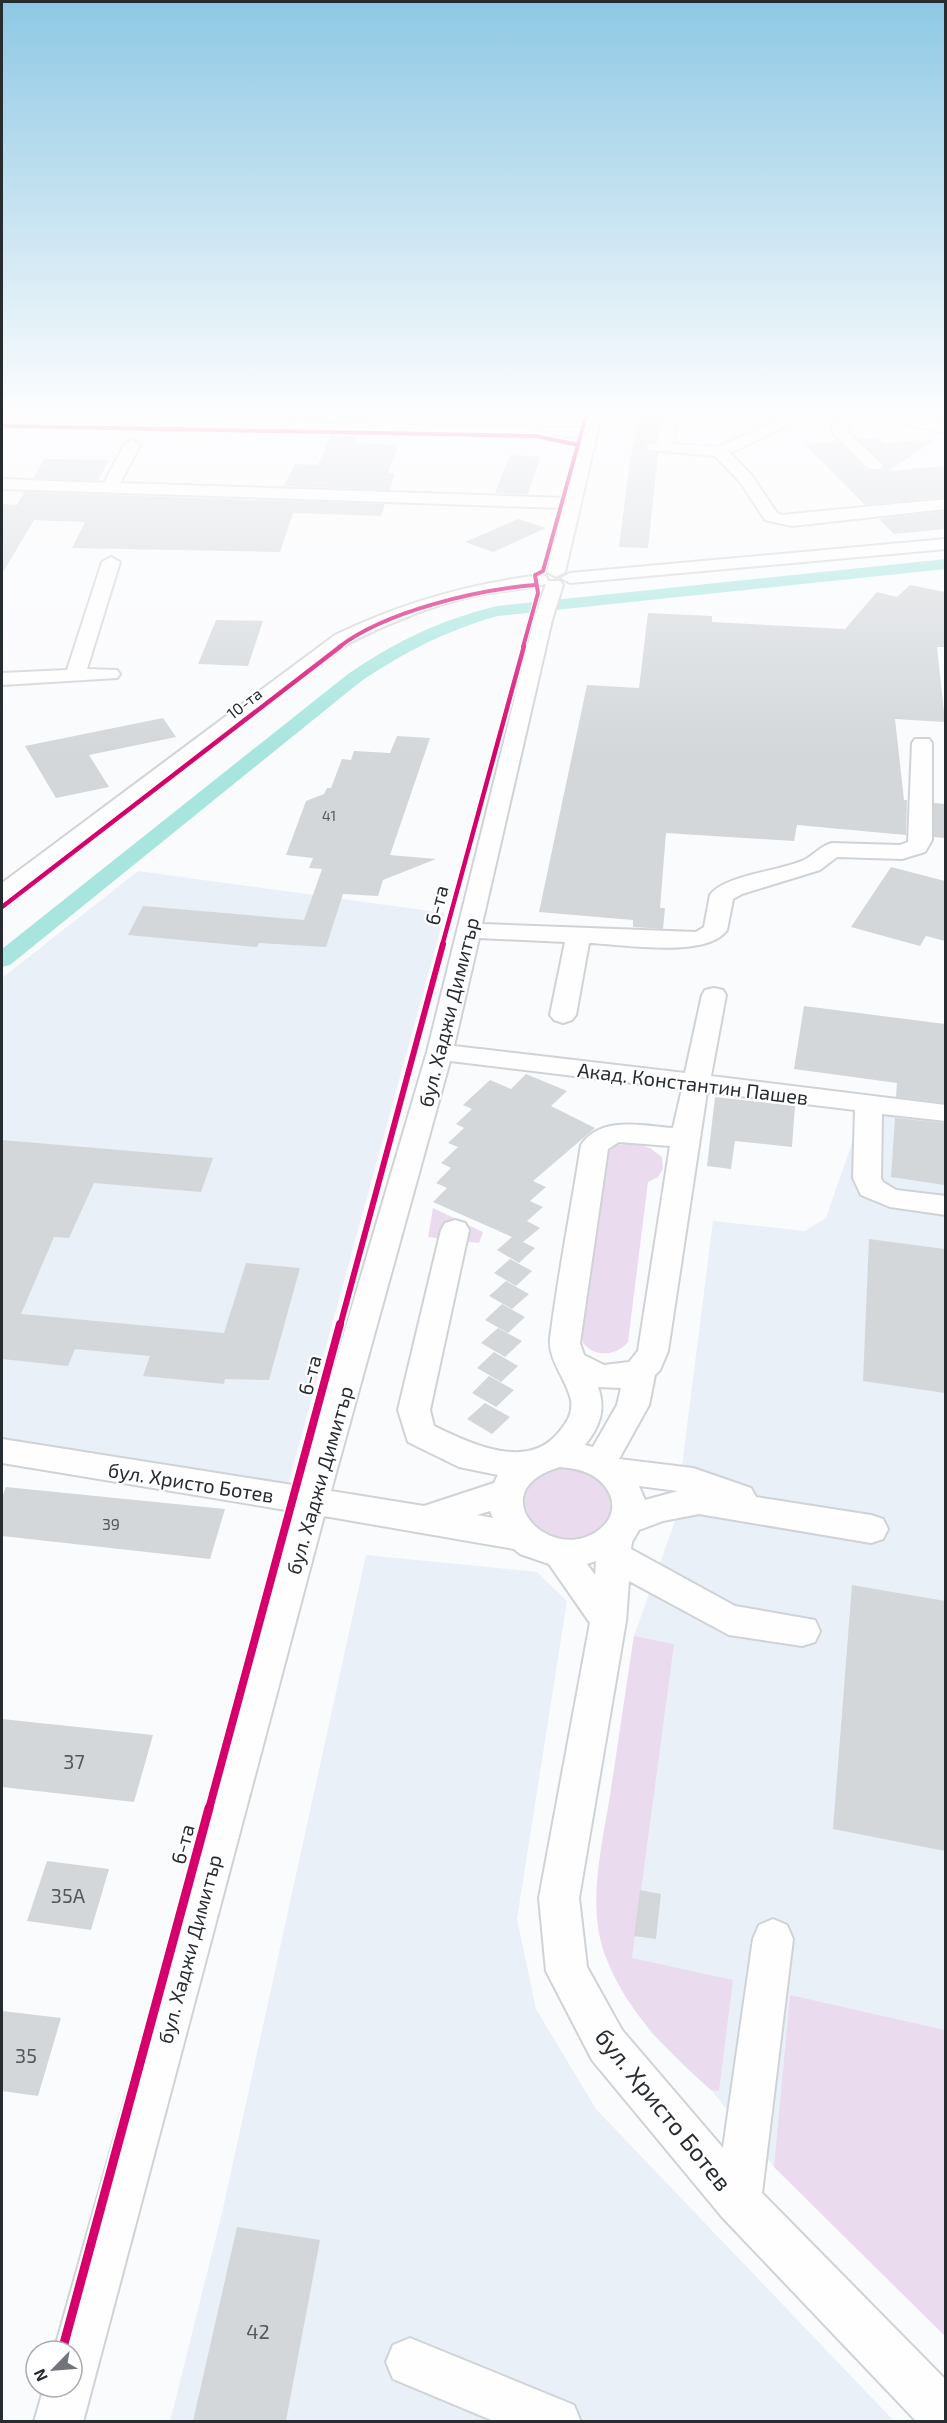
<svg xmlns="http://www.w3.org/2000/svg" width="947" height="2423" font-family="'Exo 2',sans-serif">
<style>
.built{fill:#eaf0f8}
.green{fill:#ebdbef}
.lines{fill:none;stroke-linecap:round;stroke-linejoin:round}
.canal{fill:#a7e5de;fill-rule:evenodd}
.building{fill:#d3d7da}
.minor-casing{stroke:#d0d3d6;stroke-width:4}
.minor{fill:#fefeff;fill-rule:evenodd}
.cycleway-far4-casing{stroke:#fff;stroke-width:6}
.cycleway-far3-casing{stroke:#fff;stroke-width:8}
.cycleway-far2-casing{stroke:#fff;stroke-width:10}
.cycleway-far1-casing{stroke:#fff;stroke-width:11}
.cycleway-casing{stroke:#fff;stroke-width:13}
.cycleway-far4{stroke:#d6006c;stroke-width:4}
.cycleway-far3{stroke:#d6006c;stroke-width:4.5}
.cycleway-far2{stroke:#d6006c;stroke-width:6}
.cycleway-far1{stroke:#d6006c;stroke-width:8}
.cycleway{stroke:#d6006c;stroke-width:9}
.labels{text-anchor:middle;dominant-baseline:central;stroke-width:4.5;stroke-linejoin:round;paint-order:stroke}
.far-number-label{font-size:14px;fill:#52575b}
.far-street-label{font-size:16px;fill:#272c31;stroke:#fff}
.number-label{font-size:16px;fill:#52575b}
.street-label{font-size:20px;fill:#272c31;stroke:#fff}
.near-number-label{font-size:20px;fill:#52575b}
.near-street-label{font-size:24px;fill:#272c31;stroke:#fff}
</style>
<rect width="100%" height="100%" fill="#fafbfd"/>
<!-- built -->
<g class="built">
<path d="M138 871 445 913 285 1496 2 1450V978Z"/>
<path d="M863 1111 945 1123V2336L774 2167 711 2090 651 2033 624 1993 605 1955 597 1912 599 1871 634 1636 675 1521 713 1221 805 1231 826 1218Z"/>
<path d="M366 1555 537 1572 567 1601 517 1919 536 2009 596 2109 894 2421 170 2422 222 2213Z"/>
</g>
<!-- green -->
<g class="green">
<path d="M633 1143 650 1148 662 1157 663 1169 658 1177 648 1182 628 1342C615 1358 587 1358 580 1336L605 1153 617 1145Z"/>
<path d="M433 1208 483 1232 479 1243 428 1237Z"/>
<path d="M549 1462 606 1475 618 1518 577 1545 529 1532 513 1494Z"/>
<path d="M634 1636 674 1644 632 1958 733 1980 719 2091 711 2090C668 2052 625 2010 605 1955 586 1903 603 1842 611 1789 619 1738 626 1687 634 1636Z"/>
<path d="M790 1995 945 2030V2336L774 2167Z"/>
</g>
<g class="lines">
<!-- canal -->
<path class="canal" d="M946 559V569L498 616C445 631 406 651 360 682L10 965 2 967V949L348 674C396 641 440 620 497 606Z"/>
</g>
<!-- building -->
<g class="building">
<path d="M341 412H363L361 422H337Z"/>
<path d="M641 412H662L655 441 647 442 644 447 649 452 658 453 648 548 619 547 630 460Z"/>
<path d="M331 435H357L355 443 398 445 388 473H395L390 490 284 486 295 464 318 465Z"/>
<path d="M878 438 884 443 936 439 888 471 945 466V497L865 505 805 444 838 441 867 471H881L885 467 883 462 859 439Z"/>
<path d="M510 455 540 457 528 494 495 493Z"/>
<path d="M44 459 109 460 98 481 33 478Z"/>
<path d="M24 492 257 500 385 504 381 516 293 513 280 552 72 548 85 522 34 520 2 574V504L17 505Z"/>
<path d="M945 511V529L894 534 879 519Z"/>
<path d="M518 519 546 528 493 552 465 542Z"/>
<path d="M910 585 945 592V647H937L945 722 895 719 904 800H907L906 835 797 825 794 841 666 833 660 908H665L663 929 633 927V920L539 912 587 685 639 688 648 613 712 616V622L845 629 877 592 897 597Z"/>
<path d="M216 620 263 621 248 666 198 664Z"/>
<path d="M163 718 176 737 89 755 109 787 56 798 25 746Z"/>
<path d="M397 736 430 738 390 855 436 859 383 880 378 896 343 894 326 947 259 943 257 947 128 935 143 906 304 920 322 869 309 868 313 858 286 855 306 801 324 794 327 788H331L342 759 351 760 354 751 390 753Z"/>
<path d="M934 803 945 804V838L934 837Z"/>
<path d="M891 867 945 881V941L926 936 920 946 851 927Z"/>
<path d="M804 1006 945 1024V1103L896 1097 897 1083 794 1069Z"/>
<path d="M526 1074 567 1091 551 1106 595 1128 533 1181 546 1187 530 1201 543 1207 527 1221 540 1228 523 1242 535 1248 519 1263 497 1250 512 1237 433 1202 447 1188 436 1183 451 1168 441 1163 458 1147 448 1143 464 1128 456 1124 472 1109 463 1105 490 1080 511 1089Z"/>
<path d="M715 1097 795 1106 792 1147 735 1141 731 1169 707 1166Z"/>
<path d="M895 1118 945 1123V1185L891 1177Z"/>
<path d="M2 1140 213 1158 201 1192 94 1183 69 1238 54 1237 21 1314 224 1333 246 1263 300 1268 269 1380 225 1379 224 1384 143 1376 150 1356 75 1349 68 1366 2 1359Z"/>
<path d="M869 1239 945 1249V1393L863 1381Z"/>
<path d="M510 1259 532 1271 516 1286 494 1273Z"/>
<path d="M506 1281 529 1294 512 1309 489 1296Z"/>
<path d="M502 1304 525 1317 508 1333 485 1320Z"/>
<path d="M498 1328 522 1341 505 1357 481 1343Z"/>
<path d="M494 1352 518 1366 501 1382 477 1368Z"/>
<path d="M489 1376 514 1390 496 1407 472 1393Z"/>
<path d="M485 1403 510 1417 492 1434 467 1419Z"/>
<path d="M6 1487 225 1509 210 1559 2 1536V1497Z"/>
<path d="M852 1585 945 1601V1851L833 1829Z"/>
<path d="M2 1719 153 1735 134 1802 2 1787Z"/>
<path d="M47 1861 109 1869 91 1930 27 1921Z"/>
<path d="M640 1890 661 1894 656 1939 634 1936Z"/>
<path d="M2 2011 61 2018 38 2096 2 2091Z"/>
<path d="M237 2227 320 2240 286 2421H193Z"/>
</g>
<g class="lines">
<!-- minor casing -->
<g class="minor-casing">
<g id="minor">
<path d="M588 412H602L565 572 556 577 547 572 563 508 2 489V479L104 483 124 445 132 440 140 445 120 483 566 498 581 437 2 426V418L583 428Z"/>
<path d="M664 412H678L672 444 718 447 797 412H816L730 453 753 477 777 513 782 515 946 499V509L792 526 765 520 741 483 715 456 649 450 646 447 649 444 657 443Z"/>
<path d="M845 412H861L849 422V433L881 463 883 466 881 469H869L834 434 832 426Z"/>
<path d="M868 412H893L946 424V433L870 415Z"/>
<path d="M946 539V549L570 583 561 578 570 573Z"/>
<path d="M111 557 120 562 87 669 117 670 120 674 117 678 2 685V673L67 670 102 562Z"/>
<path d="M540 575 546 576 548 581H560L563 585 552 620 482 924 696 932 704 927 710 895C724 875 781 871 804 860 814 855 820 846 832 843L900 845 908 842 912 743 915 739H929L932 743V840L925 852 902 859 837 857 820 870 742 894 733 899 727 930C707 959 621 944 589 943L576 1015 572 1020 563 1023 554 1020 550 1015 565 942 479 938 454 1046 685 1073 702 995 705 990 714 988 723 990 726 995 711 1076 946 1105V1121L882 1114 881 1178 883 1182 896 1190 946 1196V1215L890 1207 861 1195 853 1178 855 1110 707 1092 668 1351 660 1370 655 1375 649 1405 619 1459 693 1468 751 1488 756 1497 871 1515 883 1519 888 1529 883 1539 871 1543 699 1514 663 1521 639 1530 632 1542 631 1549 735 1606 815 1620 820 1631 815 1642 802 1646 729 1635 629 1581 626 1621 579 1898 587 1967 622 2030 723 2148 753 1939 759 1925 773 1919 787 1925 793 1939 762 2193 946 2380V2422H917L722 2217 592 2060 546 1971 539 1898 590 1623 549 1564 520 1554 514 1549 324 1516 83 2422H34L44 2387H72V2351H54L292 1511 2 1463V1439L299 1486 427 1052 534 620 546 584C521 590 494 591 469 597 427 607 387 624 349 643L10 899 2 901V883L335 635C401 603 468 584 540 575ZM450 1061 682 1089 673 1128C643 1126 601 1115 581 1145 571 1210 558 1274 550 1339 548 1360 567 1380 571 1400 573 1414 567 1422 559 1432 527 1472 470 1443 434 1426L430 1410 469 1230 465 1223 455 1220 445 1223 441 1230 398 1410 408 1442 459 1467 498 1475 494 1483 424 1506 331 1491ZM619 1142 670 1146 638 1351 629 1362 604 1365 584 1355 580 1343 608 1149ZM598 1387 621 1388 617 1405 593 1447 585 1445C600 1426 606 1410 598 1387ZM560 1467C572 1468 585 1470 595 1477 615 1491 619 1514 600 1529 552 1568 477 1491 560 1467ZM639 1486 678 1491 645 1500ZM490 1511 493 1518 477 1515ZM596 1561 595 1575 587 1564Z"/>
<path d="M410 2338 574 2405 581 2422H496L393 2379 386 2362 393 2345Z"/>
</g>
</g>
<!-- minor -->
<use href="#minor" class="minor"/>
<!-- cycleway-far4 casing -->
<g class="cycleway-far4-casing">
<g id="cycleway-far4">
<path d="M2 426 536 436 578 445"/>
<path d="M339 647C386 611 477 590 535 585"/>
<path d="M523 647 538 593 535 575 543 571 587 412"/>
</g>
</g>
<!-- cycleway-far3 casing -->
<g class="cycleway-far3-casing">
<g id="cycleway-far3">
<path d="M2 907 341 646"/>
<path d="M442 946 524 646"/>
</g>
</g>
<!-- cycleway-far2 casing -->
<g class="cycleway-far2-casing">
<path id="cycleway-far2" d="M340 1326 443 944"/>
</g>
<!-- cycleway-far1 casing -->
<g class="cycleway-far1-casing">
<path id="cycleway-far1" d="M209 1809 340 1324"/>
</g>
<!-- cycleway casing -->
<g class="cycleway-casing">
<path id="cycleway" d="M62 2351 209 1808"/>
</g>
<!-- cycleway-far4 -->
<use href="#cycleway-far4" class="cycleway-far4"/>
<!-- cycleway-far3 -->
<use href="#cycleway-far3" class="cycleway-far3"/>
<!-- cycleway-far2 -->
<use href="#cycleway-far2" class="cycleway-far2"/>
<!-- cycleway-far1 -->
<use href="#cycleway-far1" class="cycleway-far1"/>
<!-- cycleway -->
<use href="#cycleway" class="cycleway"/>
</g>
<!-- sky -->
<linearGradient id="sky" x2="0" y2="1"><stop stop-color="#8ec8e4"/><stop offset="0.55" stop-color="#fdfdfe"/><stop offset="1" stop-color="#fdfdfe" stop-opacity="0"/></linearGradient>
<rect width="947" height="751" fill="url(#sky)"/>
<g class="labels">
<!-- far-number labels -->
<g class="far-number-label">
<text x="329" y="815">41</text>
</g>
<!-- far-street labels -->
<g class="far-street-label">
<text transform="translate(244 703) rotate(-38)">10-та</text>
</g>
<!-- number labels -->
<g class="number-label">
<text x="111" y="1523">39</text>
</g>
<!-- street labels -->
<g class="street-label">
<text transform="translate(436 905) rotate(-75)">6-та</text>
<text transform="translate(448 1012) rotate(-76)">бул. Хаджи Димитър</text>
<text transform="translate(693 1083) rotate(7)">Акад. Константин Пашев</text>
<text transform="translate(309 1375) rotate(-75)">6-та</text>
<text transform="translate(319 1480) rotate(-74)">бул. Хаджи Димитър</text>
<text transform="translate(191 1482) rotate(9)">бул. Христо Ботев</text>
<text transform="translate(182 1844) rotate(-75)">6-та</text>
<text transform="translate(189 1949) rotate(-75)">бул. Хаджи Димитър</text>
</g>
<!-- near-number labels -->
<g class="near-number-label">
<text x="74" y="1761">37</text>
<text x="68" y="1895">35А</text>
<text x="26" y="2055">35</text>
<text x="258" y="2331">42</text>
</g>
<!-- near-street labels -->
<g class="near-street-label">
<text transform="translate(664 2109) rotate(51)">бул. Христо Ботев</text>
</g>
</g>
<!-- border -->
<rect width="947" height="2423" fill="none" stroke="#272c31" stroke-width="6"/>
<!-- north arrow -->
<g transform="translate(54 2369) rotate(245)"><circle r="28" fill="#ffffff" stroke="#a9abad" stroke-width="1.5"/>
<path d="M0-4.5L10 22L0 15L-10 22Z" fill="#717478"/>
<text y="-9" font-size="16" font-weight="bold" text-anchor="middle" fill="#272c31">N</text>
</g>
</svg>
